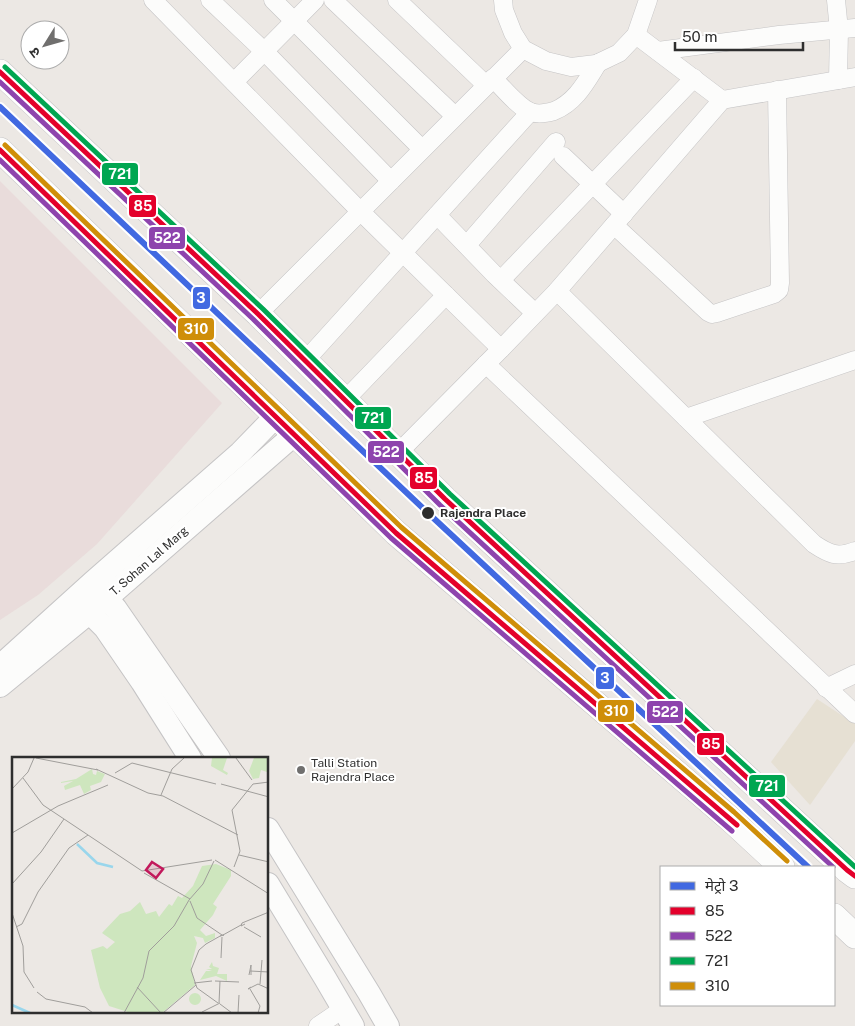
<svg xmlns="http://www.w3.org/2000/svg" width="855" height="1026" font-family="'Public Sans','Noto Sans Devanagari',sans-serif">
<style>
.education{fill:#e6e0d3}
.medical{fill:#e9dcdb}
.lines{fill:none;stroke-linecap:round;stroke-linejoin:round}
.minor-casing{stroke:#c5c4c5;stroke-width:19}
.tertiary-casing{stroke:#c5c4c5;stroke-width:24}
.secondary-casing{stroke:#c5c4c5;stroke-width:26}
.minor{stroke:#fcfcfb;stroke-width:18}
.tertiary{stroke:#fcfcfb;stroke-width:22}
.secondary{stroke:#fcfcfb;stroke-width:25}
.bus-1-casing{stroke:#fff;stroke-width:9}
.bus-2-casing{stroke:#fff;stroke-width:9}
.bus-3-casing{stroke:#fff;stroke-width:9}
.bus-4-casing{stroke:#fff;stroke-width:9}
.bus-1{stroke:#e4002b;stroke-width:5}
.bus-2{stroke:#8e44ad;stroke-width:5}
.bus-3{stroke:#00a651;stroke-width:5}
.bus-4{stroke:#cf8e09;stroke-width:5}
.metro-1-casing{stroke:#fff;stroke-width:10}
.metro-1{stroke:#4169e1;stroke-width:6}
.stop-dot{fill:#2e2e2e;stroke:#fff;stroke-width:2}
.poi-dot{fill:#706f6e;stroke:#fff;stroke-width:2}
.labels{text-anchor:middle;dominant-baseline:central;stroke-width:4;stroke-linejoin:round;paint-order:stroke}
.stop-label{font-size:12px;font-weight:bold;fill:#2e2e2e;stroke:#fff;text-anchor:start}
.street-label{font-size:12px;fill:#2e2e2e;stroke:#fff}
.poi-label{font-size:12px;fill:#2e2e2e;stroke:#fff;text-anchor:start}
.inset-river{fill:none;stroke:#99d6ec;stroke-width:2.5}
.inset-road{fill:none;stroke:#a09e9b;stroke-width:1}
.view{fill:#c2185b;fill-opacity:0.15;stroke:#c2185b;stroke-width:2.5}
.inset-edge{fill:none;stroke:#2e2e2e;stroke-width:2.5}
.line-badge{stroke:#fff;stroke-width:2}
.badge-label{font-size:14px;text-anchor:middle;font-weight:bold;fill:#fff}
</style>
<rect width="100%" height="100%" fill="#ece8e4"/>
<!-- education -->
<path class="education" d="M817 699 855 724V741L810 805 771 762Z"/>
<!-- medical -->
<path class="medical" d="M0 181 222 403 97 544 38 595 0 620Z"/>
<g class="lines">
<!-- minor casing -->
<g class="minor-casing">
<g id="minor">
<path d="M153 0 360 211 501 349"/>
<path d="M210 0 265 52 391 181"/>
<path d="M273 0 422 149"/>
<path d="M333 0 455 116"/>
<path d="M397 0 486 85"/>
<path d="M503 0 504 10 513 33 523 49 546 61 571 67 596 64 619 53 636 35 648 0"/>
<path d="M836 0 839 30 838 80"/>
<path d="M636 35 722 100"/>
<path d="M658 51 779 35 855 28"/>
<path d="M493 78C502 87 519 108 531 112 538 115 547 113 554 111 576 102 586 82 598 63"/>
<path d="M234 82 315 0"/>
<path d="M563 156 624 214"/>
<path d="M437 215 494 274 535 313"/>
<path d="M614 225 708 312 712 314 717 313 774 294 779 290 780 283 777 90"/>
<path d="M467 245 556 142"/>
<path d="M501 280 694 78"/>
<path d="M557 291 814 544C829 554 837 558 855 551"/>
<path d="M258 314 523 49"/>
<path d="M305 361 530 112"/>
<path d="M486 364 855 714"/>
<path d="M345 400 446 295"/>
<path d="M686 418 855 360"/>
<path d="M398 453 501 349 557 291 722 100 855 77"/>
<path d="M826 688 855 674"/>
<path d="M318 1026 343 1009"/>
</g>
</g>
<!-- tertiary casing -->
<g class="tertiary-casing">
<g id="tertiary">
<path d="M97 586 116 609 219 758"/>
<path d="M79 602 105 628 142 682 190 758"/>
<path d="M0 666 93 582 240 453 276 416"/>
<path d="M0 686 107 598 295 434"/>
<path d="M268 829 369 993 388 1026"/>
<path d="M268 884 325 978 353 1026"/>
</g>
</g>
<!-- secondary casing -->
<g class="secondary-casing">
<g id="secondary">
<path d="M0 72 258 314 445 499 847 870 855 876"/>
<path d="M0 150 276 416 396 533 729 818 782 867"/>
<path d="M834 916 855 936"/>
</g>
</g>
<!-- minor -->
<use href="#minor" class="minor"/>
<!-- tertiary -->
<use href="#tertiary" class="tertiary"/>
<!-- secondary -->
<use href="#secondary" class="secondary"/>
<!-- bus-1 casing -->
<g class="bus-1-casing">
<g id="bus-1">
<path d="M0 72 258 314 445 499 847 870 855 876"/>
<path d="M0 150 396 533 737 825"/>
</g>
</g>
<!-- bus-2 casing -->
<g class="bus-2-casing">
<g id="bus-2">
<path d="M0 82 253 319 440 505 833 867"/>
<path d="M0 160 391 538 732 831"/>
</g>
</g>
<!-- bus-3 casing -->
<g class="bus-3-casing">
<path id="bus-3" d="M5 67 263 309 450 494 855 867"/>
</g>
<!-- bus-4 casing -->
<g class="bus-4-casing">
<path id="bus-4" d="M5 145 401 527 734 812 787 861"/>
</g>
<!-- bus-1 -->
<use href="#bus-1" class="bus-1"/>
<!-- bus-2 -->
<use href="#bus-2" class="bus-2"/>
<!-- bus-3 -->
<use href="#bus-3" class="bus-3"/>
<!-- bus-4 -->
<use href="#bus-4" class="bus-4"/>
<!-- metro-1 casing -->
<g class="metro-1-casing">
<path id="metro-1" d="M0 107 428 513 808 867"/>
</g>
<!-- metro-1 -->
<use href="#metro-1" class="metro-1"/>
</g>
<!-- markers -->
<circle class="stop-dot" cx="428" cy="513" r="7"/>
<circle class="poi-dot" cx="301" cy="770" r="5"/>
<g class="labels">
<!-- stop labels -->
<g class="stop-label">
<text x="440" y="513">Rajendra Place</text>
</g>
<!-- street labels -->
<g class="street-label">
<text transform="translate(149 561) rotate(-41)">T. Sohan Lal Marg</text>
</g>
<!-- poi labels -->
<g class="poi-label">
<text x="311" y="763">Talli Station<tspan x="311" dy="14">Rajendra Place</tspan></text>
</g>
</g>
<!-- overview -->
<g transform="translate(12 757)">
<rect width="256" height="256" fill="#ece8e4"/>
<path d="M200 205 201 209 207 211 205 217H215V224L204 219 188 223 194 214H200L194 212H200L197 210Z" fill="#cee6be"/>
<path d="M242 1H256V10L255 15 249 13 247 21 241 22 237 14ZM177 242a6 6 0 1 1 12 0a6 6 0 1 1-12 0Z" fill="#cee6be"/>
<path d="M200 1H215L211 13 216 16 215 18 199 9ZM80 12 81 17 84 18 85 14 93 17 89 25 78 29 79 33 72 37 68 28 53 33 52 29 61 24 49 26V25L64 22ZM204 107 219 113V119L201 147 205 150 201 158 188 173 194 179 203 176V181L193 186 191 181 182 179 185 186 179 209 183 228 150 256H119L97 249 88 231 79 193 91 189 95 192 103 185 90 176 108 157 118 154 128 145 134 157 144 154 147 160 157 147 160 149 166 139 170 141 181 129 190 109Z" fill="#cee6be"/>
<path class="inset-river" d="M65 87 85 106 101 110M0 248 18 256"/>
<path class="inset-road" d="M24 1 86 13M224 1 240 23M84 12 136 36 151 39 226 78M103 16 120 6 204 27M11 21 31 48 130 114M209 27 257 40M0 32 16 15 22 1M149 38 160 12 172 1M0 76 46 49 96 28M227 98 257 105M203 103 257 137M222 110 228 94 220 53 241 27 257 25M130 114 200 103M132 116 178 142M0 127 29 95 52 62M177 143 191 127 202 104M178 144 185 161 210 178M0 156 11 189 12 215 22 231M233 167 229 169 230 166 257 155M4 170 10 167 26 135 57 91 76 78M232 170 249 180M211 178 229 168M209 201 210 180M238 214 257 215M237 218 239 208V218M203 224 227 225M182 226 200 224M248 227 250 203M125 230 149 256M239 230 236 232 246 227 257 232M238 232 248 249 246 256M25 235 34 242 73 250 81 256M206 246 185 231 179 213 187 193 194 187 210 178H212L208 179M207 246 208 224M208 247 220 256M190 255 208 246M112 256 131 221 137 194 162 169 177 143M151 256 184 228M226 256 227 238"/>
<path class="view" d="M140 105 151 112 144 121 134 113Z"/>
<rect width="256" height="256" class="inset-edge"/>
</g>
<g class="line-badge">
<rect x="101" y="162" width="38" height="24" rx="5" fill="#00a651"/>
<rect x="128" y="194" width="29" height="24" rx="5" fill="#e4002b"/>
<rect x="148" y="226" width="38" height="24" rx="5" fill="#8e44ad"/>
<rect x="192" y="286" width="19" height="24" rx="5" fill="#4169e1"/>
<rect x="177" y="317" width="38" height="24" rx="5" fill="#cf8e09"/>
<rect x="354" y="406" width="38" height="24" rx="5" fill="#00a651"/>
<rect x="367" y="440" width="38" height="24" rx="5" fill="#8e44ad"/>
<rect x="409" y="466" width="29" height="24" rx="5" fill="#e4002b"/>
<rect x="595" y="666" width="20" height="24" rx="5" fill="#4169e1"/>
<rect x="597" y="699" width="38" height="24" rx="5" fill="#cf8e09"/>
<rect x="646" y="700" width="38" height="24" rx="5" fill="#8e44ad"/>
<rect x="696" y="732" width="29" height="24" rx="5" fill="#e4002b"/>
<rect x="748" y="774" width="38" height="24" rx="5" fill="#00a651"/>
</g>
<g class="badge-label">
<text x="120" y="179">721</text>
<text x="143" y="211">85</text>
<text x="167" y="243">522</text>
<text x="201" y="303">3</text>
<text x="196" y="334">310</text>
<text x="373" y="423">721</text>
<text x="386" y="457">522</text>
<text x="424" y="483">85</text>
<text x="605" y="683">3</text>
<text x="616" y="716">310</text>
<text x="665" y="717">522</text>
<text x="711" y="749">85</text>
<text x="767" y="791">721</text>
</g>
<!-- legend -->
<rect x="660" y="866" width="175" height="140" fill="#ffffff" stroke="#ababab"/>
<rect x="670" y="882" width="25" height="8" fill="#4169e1" stroke="#ababab"/>
<text x="705" y="891" font-size="15" fill="#2e2e2e">मेट्रो 3</text>
<rect x="670" y="907" width="25" height="8" fill="#e4002b" stroke="#ababab"/>
<text x="705" y="916" font-size="15" fill="#2e2e2e">85</text>
<rect x="670" y="932" width="25" height="8" fill="#8e44ad" stroke="#ababab"/>
<text x="705" y="941" font-size="15" fill="#2e2e2e">522</text>
<rect x="670" y="957" width="25" height="8" fill="#00a651" stroke="#ababab"/>
<text x="705" y="966" font-size="15" fill="#2e2e2e">721</text>
<rect x="670" y="982" width="25" height="8" fill="#cf8e09" stroke="#ababab"/>
<text x="705" y="991" font-size="15" fill="#2e2e2e">310</text>
<!-- north arrow -->
<g transform="translate(45 45) rotate(233)"><circle r="24" fill="#ffffff" stroke="#ababab"/>
<path d="M0-4L9 19L0 12L-9 19Z" fill="#706f6e"/>
<text y="-8" font-size="14" font-weight="bold" text-anchor="middle" fill="#2e2e2e">उ</text>
</g>
<!-- scale -->
<path d="M675 42v8h128v-8" fill="none" stroke="#2e2e2e" stroke-width="2.5"/>
<text x="682" y="42" font-size="15" fill="#2e2e2e" stroke="#ffffff" stroke-width="4" paint-order="stroke">50 m</text>
</svg>
